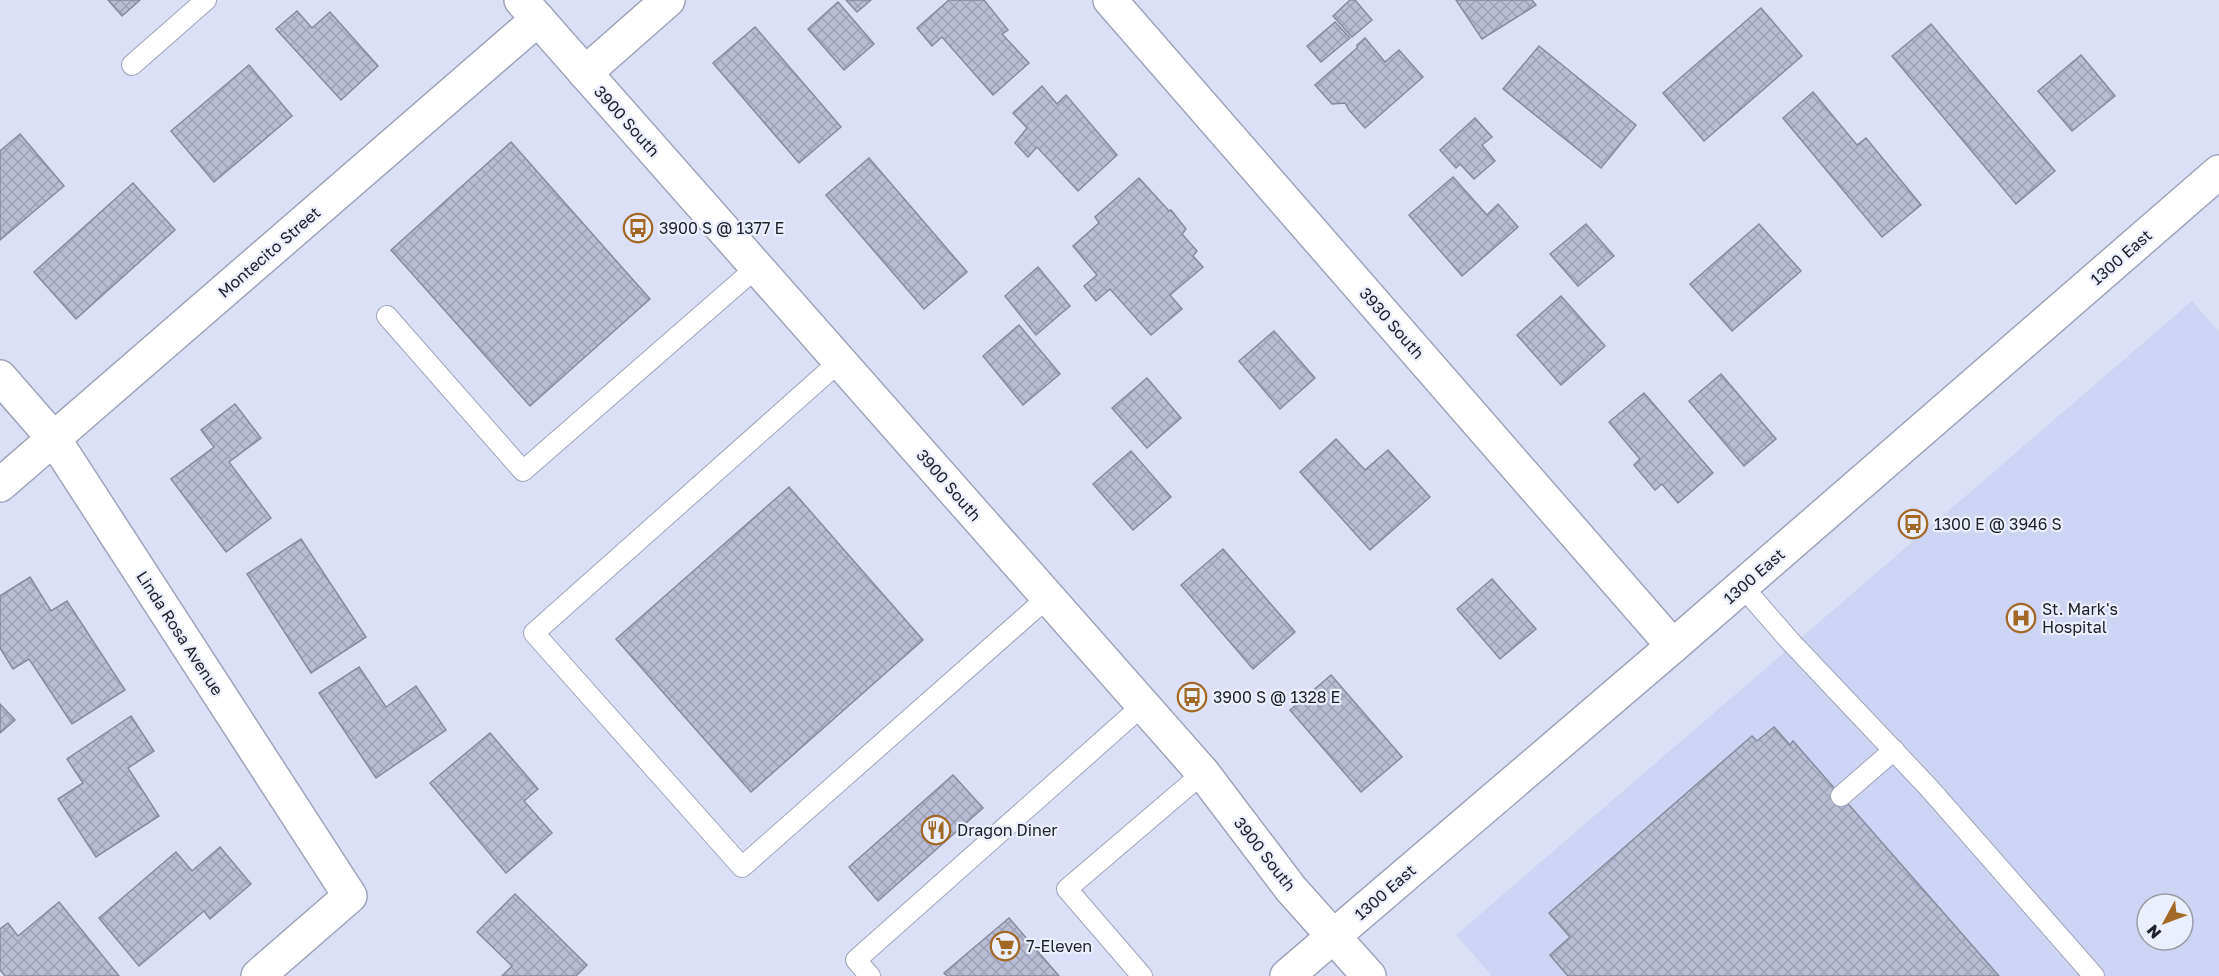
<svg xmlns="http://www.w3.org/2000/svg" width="2219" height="976" font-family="'Golos Text',sans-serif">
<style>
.built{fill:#ced4f3;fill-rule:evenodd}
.building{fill:url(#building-cross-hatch);stroke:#868ba1;stroke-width:1.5}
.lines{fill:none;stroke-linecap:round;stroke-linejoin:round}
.service-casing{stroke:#9fa4ba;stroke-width:22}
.minor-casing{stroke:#9fa4ba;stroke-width:36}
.secondary-casing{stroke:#9fa4ba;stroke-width:36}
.service{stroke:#fff;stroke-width:20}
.minor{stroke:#fff;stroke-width:33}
.secondary{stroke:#fff;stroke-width:33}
.labels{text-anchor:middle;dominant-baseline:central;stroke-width:4.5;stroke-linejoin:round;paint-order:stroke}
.street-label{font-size:16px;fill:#20222b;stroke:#ebeefd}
.poi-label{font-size:16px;fill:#20222b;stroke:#ebeefd;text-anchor:start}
</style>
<defs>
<pattern id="building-cross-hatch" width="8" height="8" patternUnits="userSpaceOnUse" patternTransform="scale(1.5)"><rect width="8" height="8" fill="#b8bcd4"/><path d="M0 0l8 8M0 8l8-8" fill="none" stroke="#9ea1b6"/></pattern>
</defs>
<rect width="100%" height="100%" fill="#dbe0f8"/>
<!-- built -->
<path class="built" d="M2192 301 2219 332V976H1492L1456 935ZM2147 904H2183V940H2147Z"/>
<!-- building -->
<g class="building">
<path d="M108 0H140L122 16Z"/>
<path d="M846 0H871L857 12Z"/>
<path d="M949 0H984L1008 30 1002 34 1029 63 993 95 942 37 932 46 917 28Z"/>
<path d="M1350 0H1355L1372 20 1352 37 1333 16Z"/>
<path d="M1456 0H1532L1536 5 1482 39Z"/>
<path d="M838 2 874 44 844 70 808 29Z"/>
<path d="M1761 8 1802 56 1704 141 1663 93Z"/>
<path d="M297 11 312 28 330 12 378 66 341 100 276 29Z"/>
<path d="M1335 22 1350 38 1321 62 1307 46Z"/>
<path d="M1931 24 2055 171 2016 204 1892 56Z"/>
<path d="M755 27 841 127 799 163 713 63Z"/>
<path d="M1365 38 1385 62 1399 50 1423 77 1365 128 1349 110 1345 103 1332 104 1315 85 1357 48V45Z"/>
<path d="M1539 46 1636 125 1601 168 1503 89Z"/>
<path d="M2081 55 2115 96 2072 131 2038 91Z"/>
<path d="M249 65 292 116 214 182 171 131Z"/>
<path d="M1042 86 1057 104 1066 95 1117 155 1078 191 1037 147 1028 157 1015 143 1027 128 1013 113Z"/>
<path d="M1813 92 1857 145 1866 138 1921 205 1882 237 1783 118Z"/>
<path d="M1475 118 1492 137 1482 145 1495 161 1474 179 1460 164 1456 168 1440 150Z"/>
<path d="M20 134 64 186 0 240V151Z"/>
<path d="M511 142 650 299 530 406 391 250Z"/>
<path d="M869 158 967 272 924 309 826 195Z"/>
<path d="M1453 177 1487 215 1498 204 1518 227 1462 276 1409 215Z"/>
<path d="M1139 178 1169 211 1171 210 1186 229 1182 234 1197 251 1193 256 1203 267 1170 295 1182 309 1151 335 1110 289 1096 301 1084 286 1097 275 1073 246 1099 223 1095 217Z"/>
<path d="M133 183 175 230 76 319 34 272Z"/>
<path d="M1586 224 1614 256 1578 286 1550 254Z"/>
<path d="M1759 224 1801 271 1732 331 1690 284Z"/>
<path d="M1038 267 1070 306 1036 335 1005 296Z"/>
<path d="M1561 296 1605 346 1561 385 1517 335Z"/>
<path d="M1019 325 1060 374 1023 405 983 356Z"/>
<path d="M1274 331 1315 378 1280 409 1239 361Z"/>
<path d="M1721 374 1776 439 1744 466 1689 401Z"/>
<path d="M1147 378 1181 418 1147 448 1112 408Z"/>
<path d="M1644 393 1713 473 1678 503 1662 484 1655 490 1634 465 1640 459 1609 422Z"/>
<path d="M235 404 261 438 229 462 271 518 226 552 171 479 214 447 201 430Z"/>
<path d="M1336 439 1365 470 1388 450 1430 497 1370 550 1300 472Z"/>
<path d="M1131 451 1171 497 1133 530 1093 484Z"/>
<path d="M789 487 923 640 751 792 616 639Z"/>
<path d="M301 539 366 637 311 673 247 574Z"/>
<path d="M1223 549 1295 632 1253 669 1181 585Z"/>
<path d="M30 577 51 611 67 601 125 690 72 724 29 659 13 669 0 648V596Z"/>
<path d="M1492 579 1536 629 1500 659 1457 609Z"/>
<path d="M359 667 386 707 416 686 446 730 376 778 319 693Z"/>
<path d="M1331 675 1402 757 1361 792 1290 710Z"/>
<path d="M0 704 15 720 0 733Z"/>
<path d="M131 716 154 751 128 768 159 816 96 857 58 799 83 783 67 759Z"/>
<path d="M1774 727 1790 745 1793 741 1999 976H1568L1550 955 1570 937 1549 913 1752 736 1757 741Z"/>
<path d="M490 733 538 789 524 801 552 833 506 873 430 783Z"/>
<path d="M953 775 983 808 878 901 849 867Z"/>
<path d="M220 847 251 884 210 919 204 911 139 966 99 918 176 852 192 871Z"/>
<path d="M515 894 587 965 576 976H502L512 966 477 932Z"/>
<path d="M59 902 119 976H5L0 970V929L8 923 18 936Z"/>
<path d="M1009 918 1059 976H947L944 973Z"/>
</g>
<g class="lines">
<!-- service casing -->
<g class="service-casing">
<g id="service">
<path d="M132 65 206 0"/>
<path d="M387 316 523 471 757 267"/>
<path d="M840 361 534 633 742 867 1048 597"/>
<path d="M1742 586 1790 641 1930 789 2094 976"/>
<path d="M1841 796 1894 750"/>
<path d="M870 976 856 960 1143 705"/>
<path d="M1142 976 1067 889 1203 773"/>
</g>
</g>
<!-- minor casing -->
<g class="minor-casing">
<g id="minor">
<path d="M1110 0 1673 646"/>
<path d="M585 73 668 0"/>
<path d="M0 377 54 439 350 896 258 976"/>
<path d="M0 485 538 19"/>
</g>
</g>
<!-- secondary casing -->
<g class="secondary-casing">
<g id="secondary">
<path d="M521 0 1203 773 1291 889 1369 976"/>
<path d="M1287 976 1673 646 2219 172"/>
</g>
</g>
<!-- service -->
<use href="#service" class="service"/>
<!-- minor -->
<use href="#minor" class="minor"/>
<!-- secondary -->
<use href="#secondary" class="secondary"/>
</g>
<!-- icons -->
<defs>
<g id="bus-ring" transform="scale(1.5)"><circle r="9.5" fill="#ebeefd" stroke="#a26926" stroke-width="1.5"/><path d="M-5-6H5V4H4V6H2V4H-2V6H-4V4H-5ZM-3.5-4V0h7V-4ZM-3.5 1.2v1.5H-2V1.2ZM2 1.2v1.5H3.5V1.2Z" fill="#a26926"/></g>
<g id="hospital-ring" transform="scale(1.5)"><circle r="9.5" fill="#ebeefd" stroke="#a26926" stroke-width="1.5"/><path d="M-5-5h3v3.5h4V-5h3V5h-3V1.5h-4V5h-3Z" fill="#a26926"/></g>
<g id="restaurant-ring" transform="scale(1.5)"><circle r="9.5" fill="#ebeefd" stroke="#a26926" stroke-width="1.5"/><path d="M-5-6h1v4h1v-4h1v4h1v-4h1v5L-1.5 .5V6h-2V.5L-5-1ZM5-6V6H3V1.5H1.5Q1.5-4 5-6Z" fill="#a26926"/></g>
<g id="supermarket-ring" transform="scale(1.5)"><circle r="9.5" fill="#ebeefd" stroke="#a26926" stroke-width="1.5"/><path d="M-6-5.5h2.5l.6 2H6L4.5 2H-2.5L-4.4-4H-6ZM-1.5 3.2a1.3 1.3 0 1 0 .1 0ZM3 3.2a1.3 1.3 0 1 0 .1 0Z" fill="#a26926"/></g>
</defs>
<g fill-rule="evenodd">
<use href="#bus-ring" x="638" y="228"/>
<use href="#bus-ring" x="1913" y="524"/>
<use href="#hospital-ring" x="2021" y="618"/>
<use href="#bus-ring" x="1192" y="697"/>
<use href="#restaurant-ring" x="936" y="830"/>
<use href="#supermarket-ring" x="1005" y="946"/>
</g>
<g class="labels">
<!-- street labels -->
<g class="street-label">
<text transform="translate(627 121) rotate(48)">3900 South</text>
<text transform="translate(269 252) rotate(-41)">Montecito Street</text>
<text transform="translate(2121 257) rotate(-41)">1300 East</text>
<text transform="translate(1392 323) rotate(49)">3930 South</text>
<text transform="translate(949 485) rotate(49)">3900 South</text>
<text transform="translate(1754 576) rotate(-41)">1300 East</text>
<text transform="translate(180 633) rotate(57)">Linda Rosa Avenue</text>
<text transform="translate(1265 854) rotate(52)">3900 South</text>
<text transform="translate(1385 892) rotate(-41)">1300 East</text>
</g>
<!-- poi labels -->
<g class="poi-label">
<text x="659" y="228">3900 S @ 1377 E</text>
<text x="1934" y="524">1300 E @ 3946 S</text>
<text x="2042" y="609">St. Mark's<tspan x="2042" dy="18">Hospital</tspan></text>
<text x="1213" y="697">3900 S @ 1328 E</text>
<text x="957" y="830">Dragon Diner</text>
<text x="1026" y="946">7-Eleven</text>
</g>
</g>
<!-- north arrow -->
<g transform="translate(2165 922) rotate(229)"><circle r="28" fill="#ebeefd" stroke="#9a9ca9" stroke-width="1.5"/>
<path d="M0-4.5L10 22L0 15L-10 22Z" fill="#a26926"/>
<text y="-9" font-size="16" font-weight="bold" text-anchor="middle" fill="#20222b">N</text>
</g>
</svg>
